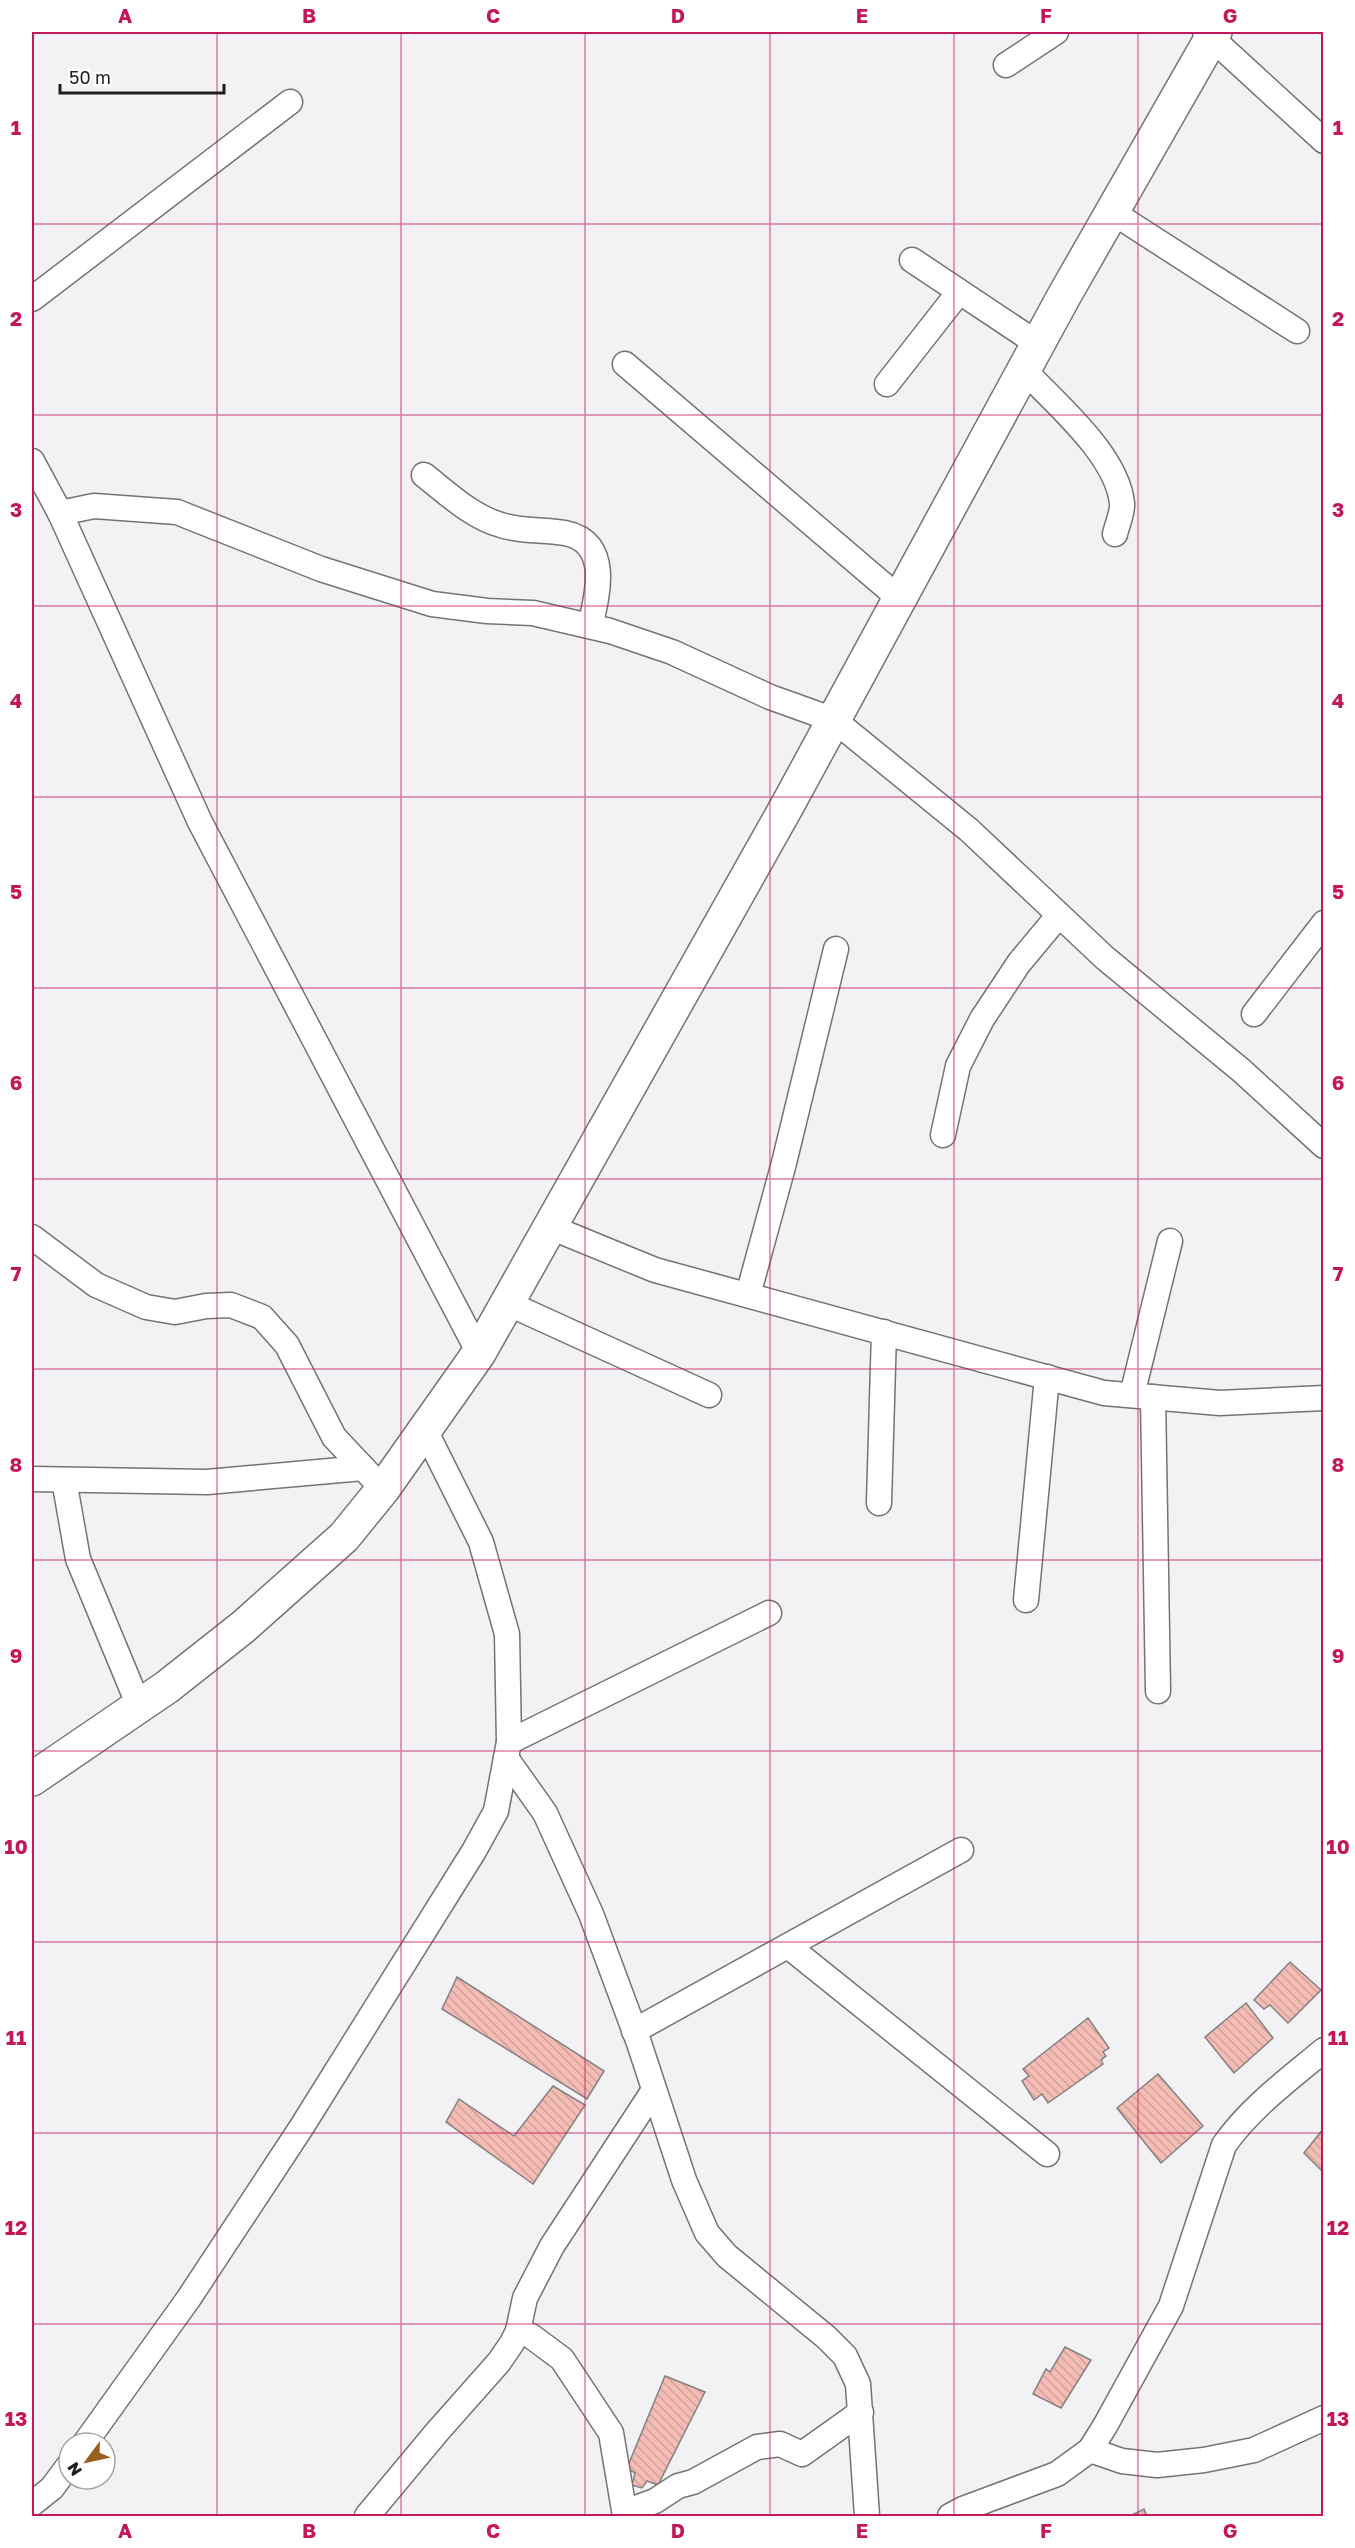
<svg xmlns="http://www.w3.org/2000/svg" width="1355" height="2548" font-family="'Golos Text',sans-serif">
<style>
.building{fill:url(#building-back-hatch);stroke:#838181;stroke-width:1.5}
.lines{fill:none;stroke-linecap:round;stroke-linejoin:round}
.minor-casing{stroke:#747475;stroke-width:27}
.secondary-casing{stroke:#747475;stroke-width:36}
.minor{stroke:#fff;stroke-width:24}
.secondary{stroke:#fff;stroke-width:33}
.grid{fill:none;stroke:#c2185b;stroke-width:1.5;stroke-opacity:0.55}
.neatline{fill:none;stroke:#c2185b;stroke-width:2}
.grid-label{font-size:20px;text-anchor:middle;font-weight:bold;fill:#c2185b}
</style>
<defs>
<pattern id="building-back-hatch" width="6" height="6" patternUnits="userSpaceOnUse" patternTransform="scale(1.5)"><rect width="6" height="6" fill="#f4bcb4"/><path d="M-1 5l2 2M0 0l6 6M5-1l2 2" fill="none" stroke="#d1a19a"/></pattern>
</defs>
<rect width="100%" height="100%" fill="#f2f2f4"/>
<!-- building -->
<g class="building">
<path d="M1290 1962 1321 1990 1288 2023 1270 2005 1264 2009 1254 2000Z"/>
<path d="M457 1977 604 2071 587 2099 442 2009Z"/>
<path d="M1246 2003 1273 2038 1234 2073 1205 2037Z"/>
<path d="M1088 2018 1109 2048 1103 2052 1106 2056 1101 2060 1103 2064 1048 2103 1042 2094 1034 2100 1022 2081 1029 2076 1023 2069Z"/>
<path d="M1158 2074 1203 2126 1161 2163 1117 2108Z"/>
<path d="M553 2086 585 2105 533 2184 446 2122 459 2099 514 2136Z"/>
<path d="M1324 2128V2173L1304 2153Z"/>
<path d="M1065 2347 1091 2360 1061 2408 1033 2394 1046 2369 1050 2372Z"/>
<path d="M665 2376 705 2392 658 2485 647 2481 642 2488 632 2485 635 2473 627 2468Z"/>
<path d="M1144 2509 1147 2516H1130Z"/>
</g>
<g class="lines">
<!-- minor casing -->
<g class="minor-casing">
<g id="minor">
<path d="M1205 32 1324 141"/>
<path d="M1006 65 1056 32"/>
<path d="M1112 212 1297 331"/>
<path d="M912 260 1038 344"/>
<path d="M32 299 290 102"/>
<path d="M625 364 900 599"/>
<path d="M1024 370C1056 404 1117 455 1122 503 1123 512 1117 525 1115 534"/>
<path d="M887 384 959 292"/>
<path d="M32 461 60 513 200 822 479 1353"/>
<path d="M424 475C447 493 472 517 501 525 522 532 543 529 565 533 611 542 598 594 590 626"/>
<path d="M60 513 94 506 177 512 321 569 432 604 487 611 533 613 610 631 672 652 770 697 834 720 969 830 1105 958 1242 1071 1324 1146"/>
<path d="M1254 1014 1324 923"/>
<path d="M943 1135 958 1066 982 1019 1019 963 1059 915"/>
<path d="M550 1227 655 1270 1104 1393 1220 1403 1324 1398"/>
<path d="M32 1237 96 1285 146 1307 175 1312 206 1306 231 1305 262 1317 287 1345 334 1437 383 1489"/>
<path d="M748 1295 784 1163 836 949"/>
<path d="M507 1303 709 1395"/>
<path d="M1132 1395 1170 1241"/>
<path d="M1153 1397 1158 1691"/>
<path d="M32 1479 207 1482 363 1468"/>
<path d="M64 1480 78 1559 139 1706"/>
<path d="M879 1503 884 1332"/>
<path d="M1026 1600 1047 1377"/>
<path d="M509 1742 769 1613"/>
<path d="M506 1758 545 1813 591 1914 639 2043 684 2180 707 2233 727 2256 826 2337 845 2356 858 2384 867 2516"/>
<path d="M788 1946 1047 2154"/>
<path d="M634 2031 961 1850"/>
<path d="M518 2331 531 2336 562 2359 611 2433 625 2516"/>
<path d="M85 2443 189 2298 301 2128 474 1851 496 1811 509 1742 507 1634 481 1542 425 1430"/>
<path d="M1090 2450 1122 2461 1157 2465 1204 2460 1254 2450 1324 2418"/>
<path d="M32 2504 52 2488 69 2465"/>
<path d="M625 2512 655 2501 678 2486 693 2482 757 2447 780 2444 802 2454 861 2412"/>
<path d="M367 2516 437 2432 499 2362 512 2343 518 2331 525 2298 552 2246 654 2090"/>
<path d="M950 2516 963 2509 1057 2474 1090 2450 1105 2426 1171 2306 1224 2145C1251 2107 1288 2080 1324 2050"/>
</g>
</g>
<!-- secondary casing -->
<g class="secondary-casing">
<path id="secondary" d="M32 1779 167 1687 243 1627 344 1537 383 1489 479 1353 787 806 1064 296 1215 32"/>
</g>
<!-- minor -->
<use href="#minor" class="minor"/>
<!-- secondary -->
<use href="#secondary" class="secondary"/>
</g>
<!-- grid -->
<path class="grid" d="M217 32V2516M401 32V2516M585 32V2516M770 32V2516M954 32V2516M1138 32V2516M32 224H1324M32 415H1324M32 606H1324M32 797H1324M32 988H1324M32 1179H1324M32 1369H1324M32 1560H1324M32 1751H1324M32 1942H1324M32 2133H1324M32 2324H1324"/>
<!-- border -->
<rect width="1355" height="2548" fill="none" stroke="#ffffff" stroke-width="66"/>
<!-- north arrow -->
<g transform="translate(87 2461) rotate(237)"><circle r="28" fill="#ffffff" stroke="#a5a5a5" stroke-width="1.5"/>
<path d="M0-4.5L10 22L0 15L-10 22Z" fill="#985e1b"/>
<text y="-9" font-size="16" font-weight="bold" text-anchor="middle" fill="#1e1e1f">N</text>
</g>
<!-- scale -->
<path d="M60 84v9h164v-9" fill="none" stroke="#1e1e1f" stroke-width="3"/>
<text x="69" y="84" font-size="18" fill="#1e1e1f" stroke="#ffffff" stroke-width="4.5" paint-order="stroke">50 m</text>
<rect x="33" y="33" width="1289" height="2482" class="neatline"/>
<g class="grid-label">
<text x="125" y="23">A</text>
<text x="309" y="23">B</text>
<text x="493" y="23">C</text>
<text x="678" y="23">D</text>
<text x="862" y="23">E</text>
<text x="1046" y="23">F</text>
<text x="1230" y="23">G</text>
<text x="16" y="135">1</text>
<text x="1338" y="135">1</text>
<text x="16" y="326">2</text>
<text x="1338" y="326">2</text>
<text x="16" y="517">3</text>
<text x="1338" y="517">3</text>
<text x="16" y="708">4</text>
<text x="1338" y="708">4</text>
<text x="16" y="899">5</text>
<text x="1338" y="899">5</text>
<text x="16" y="1090">6</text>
<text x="1338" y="1090">6</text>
<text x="16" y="1281">7</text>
<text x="1338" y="1281">7</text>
<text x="16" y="1472">8</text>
<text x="1338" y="1472">8</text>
<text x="16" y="1663">9</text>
<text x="1338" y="1663">9</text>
<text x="16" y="1854">10</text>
<text x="1338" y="1854">10</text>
<text x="16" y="2045">11</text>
<text x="1338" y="2045">11</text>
<text x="16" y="2235">12</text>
<text x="1338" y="2235">12</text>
<text x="16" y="2426">13</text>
<text x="1338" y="2426">13</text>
<text x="125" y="2538">A</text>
<text x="309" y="2538">B</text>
<text x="493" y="2538">C</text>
<text x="678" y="2538">D</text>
<text x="862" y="2538">E</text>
<text x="1046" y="2538">F</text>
<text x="1230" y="2538">G</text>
</g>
</svg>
